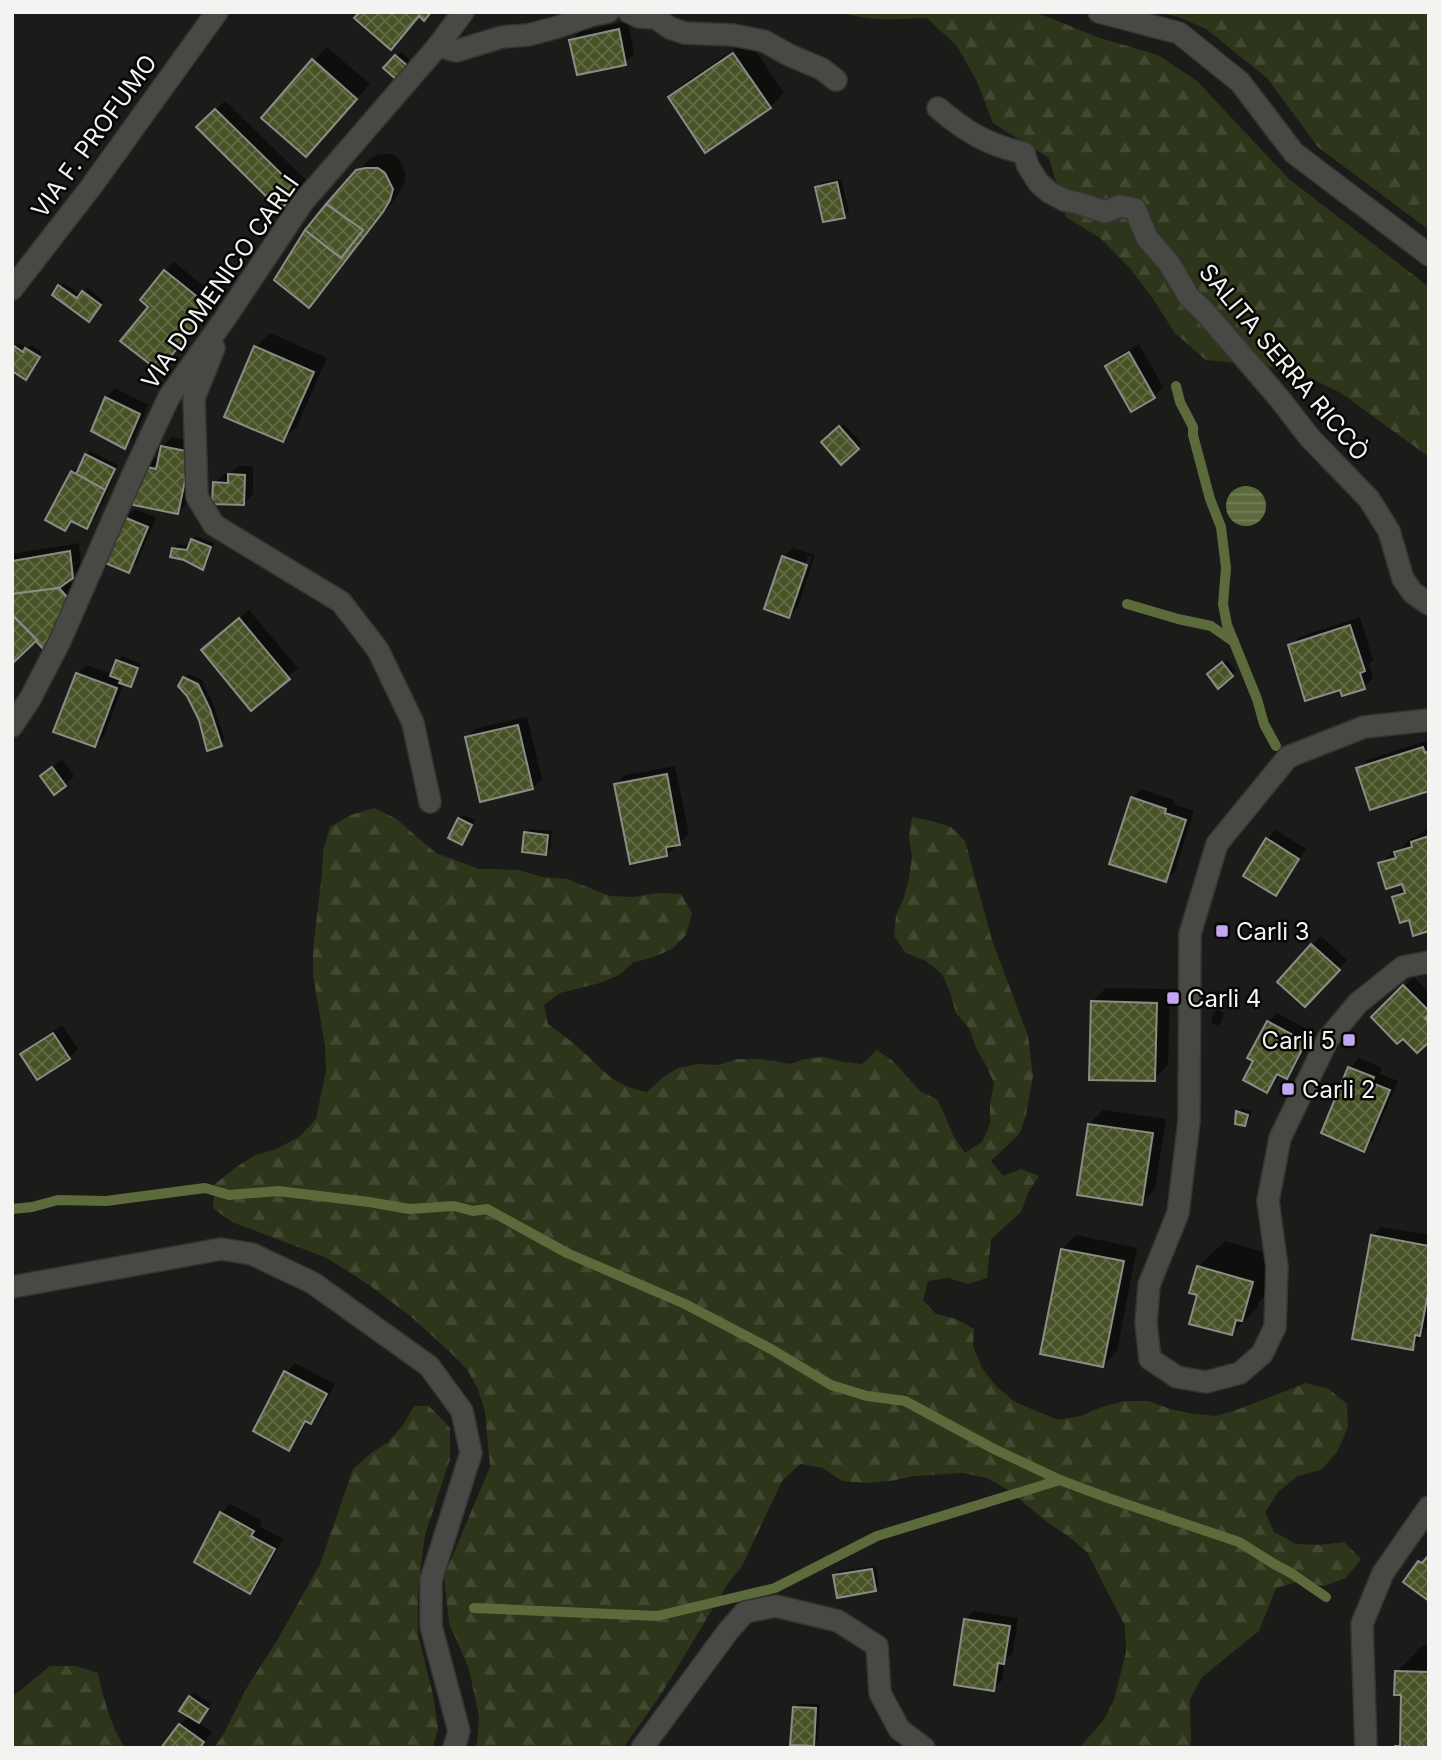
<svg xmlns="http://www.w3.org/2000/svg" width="1441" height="1760" font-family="Inter,sans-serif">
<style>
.forest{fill:url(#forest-firs)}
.water{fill:url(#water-rules)}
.shadow{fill:#0007;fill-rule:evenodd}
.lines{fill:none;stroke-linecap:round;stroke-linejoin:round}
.stream{stroke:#5c6a3c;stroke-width:10}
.building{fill:url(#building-cross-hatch);stroke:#8b8c88;stroke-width:2}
.minor-casing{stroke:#353634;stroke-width:24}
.minor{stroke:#484945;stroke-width:21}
.poi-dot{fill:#c4a7f1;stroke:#060705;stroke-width:2.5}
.labels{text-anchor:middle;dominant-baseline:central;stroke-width:5;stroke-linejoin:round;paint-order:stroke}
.street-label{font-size:24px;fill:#f3f4f2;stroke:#060705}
.poi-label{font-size:24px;fill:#f3f4f2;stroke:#060705;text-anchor:start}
</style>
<defs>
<pattern id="forest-firs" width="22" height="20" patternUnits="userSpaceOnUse" patternTransform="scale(1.75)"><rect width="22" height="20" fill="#2d351b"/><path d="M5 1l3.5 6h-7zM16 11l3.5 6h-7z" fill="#424931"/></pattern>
<pattern id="water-rules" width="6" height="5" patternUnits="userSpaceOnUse" patternTransform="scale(1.75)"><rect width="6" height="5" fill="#5c6a3c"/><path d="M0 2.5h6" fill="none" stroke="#748059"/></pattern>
<pattern id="building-cross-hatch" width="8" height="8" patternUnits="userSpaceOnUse" patternTransform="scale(1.75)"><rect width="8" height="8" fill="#475326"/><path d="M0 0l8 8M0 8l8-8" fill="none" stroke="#626c46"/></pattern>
</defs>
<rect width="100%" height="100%" fill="#1b1c19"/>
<!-- forest -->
<g class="forest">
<path d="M841 12H1035L1100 38 1158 55 1197 81 1289 179 1429 287V457L1341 393 1304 375 1266 366 1206 360 1175 333 1153 299 1129 267 1100 238 1066 217 1049 158 993 123 976 79 956 45 927 18C899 19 868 22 841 12Z"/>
<path d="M1155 12H1429V230L1318 147 1267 78 1206 29 1179 17Z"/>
<path d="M374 808 395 818 436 853 479 869 519 870 542 877 567 879 610 896 633 897 657 893 681 894 692 913 686 935 672 949 654 957 634 962 619 975 600 983 560 993 544 1005 548 1024C558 1032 569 1039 579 1048 606 1071 609 1084 647 1092L662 1078 678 1068 698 1064 718 1065 737 1059H761L790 1064 804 1059 823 1057 843 1062 862 1064 877 1050 893 1061 920 1091 938 1100 954 1137 965 1153 982 1142 990 1124V1104L994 1083 986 1065 976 1048 969 1028 956 1013 950 992 942 974 926 961 906 953 894 936 896 916 904 897 909 878 912 857 909 837 912 817 932 821 951 827 965 841 992 940 1028 1036 1033 1076 1026 1115 1020 1133 991 1161 1003 1176 1021 1169 1039 1176 1028 1193 1021 1212 991 1239 987 1278 968 1284 948 1278 928 1281 923 1300 936 1314 956 1319 974 1329 973 1346 982 1368 996 1386 1015 1402 1058 1420 1081 1416 1102 1407 1124 1401H1149L1170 1409 1194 1414 1216 1416 1239 1409 1306 1383 1329 1389 1347 1404 1348 1427 1337 1452 1321 1470 1298 1476 1279 1491 1265 1512 1274 1532 1296 1544 1320 1545 1344 1542 1361 1559 1346 1578 1324 1586 1300 1581 1276 1588 1259 1631 1202 1677 1190 1699 1191 1748H1079L1103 1721 1114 1700 1126 1652 1125 1626 1087 1552 1068 1536 1047 1522 1008 1490 987 1478 963 1473 914 1476 890 1481 866 1483 842 1481 823 1468 800 1464 782 1481 742 1566 727 1585 660 1696 623 1748H474L477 1742 479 1717 469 1669 449 1623 444 1576 490 1467 485 1412 478 1389 466 1368 448 1350 409 1315 369 1285 327 1258 232 1222 213 1208 215 1184 235 1168 255 1155 276 1149 299 1137 316 1119 326 1071 325 1046 313 975V949L322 874 323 851 330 827 351 815Z"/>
<path d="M414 1406H429L450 1428V1459L425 1535 418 1589V1635L433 1695 438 1728 433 1748H214L223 1735 246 1689 278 1639 320 1564 353 1469 370 1454 388 1442 403 1425Z"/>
<path d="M50 1666H76L98 1673C104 1700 110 1724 125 1748H12V1697Z"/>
</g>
<!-- water -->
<circle class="water" cx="1246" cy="506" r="20"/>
<!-- shadow -->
<g class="shadow">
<path d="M628 21 634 54 625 63 571 41 580 32Z"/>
<path d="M748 40 784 93 770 107 670 97 684 83Z"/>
<path d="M327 47 370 84 320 141 313 61Z"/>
<path d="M401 52 412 62 396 78 385 68Z"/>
<path d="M225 101 306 180 280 207 199 127Z"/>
<path d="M380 154H392L399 159 406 174 404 184 397 196 323 292 309 306 357 172 372 157Z"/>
<path d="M841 179 849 212 844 216 817 188 821 183Z"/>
<path d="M174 262 218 297 167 360 165 271Z"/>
<path d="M64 283 81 295 87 288 104 301 93 316 60 287Z"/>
<path d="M270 333 327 358 297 426 283 440 256 347Z"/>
<path d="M19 343 27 348 31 345 42 352 29 373 15 347Z"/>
<path d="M1139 344 1163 387 1154 397 1107 366 1117 357Z"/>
<path d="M115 388 148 405 134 438 125 447 106 398Z"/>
<path d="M844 424 862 444 841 463 823 442Z"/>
<path d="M172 437 199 443 187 503 178 512 144 467 154 458 160 459 162 447Z"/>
<path d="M90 451 118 465 111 479 113 480 96 517 87 527 73 520 64 529 73 472 83 462Z"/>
<path d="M238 466H253V494L244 503 215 483 224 474H230Z"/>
<path d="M135 509 156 518 137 562 128 571 126 518Z"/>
<path d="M196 536 214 543 207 564 203 568 174 549 178 544 190 546 192 540Z"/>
<path d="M79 543 81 567 68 579 77 589 37 637 12 661V554Z"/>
<path d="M793 548 815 555 798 607 789 616 783 557ZM808 556 812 557 794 608H791Z"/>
<path d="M249 610 298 668 251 709 212 641Z"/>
<path d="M1360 617 1373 660 1369 664 1373 678 1364 687 1341 688 1290 646 1299 637Z"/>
<path d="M122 656 141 664 134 681 130 685 124 683 104 736 95 745 77 674 86 665 112 674 117 661Z"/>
<path d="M1227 660 1236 671 1232 675 1213 670Z"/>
<path d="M188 674 202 680 213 704 225 740 221 744 201 719 184 678Z"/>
<path d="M527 717 542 779 533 788 467 737 476 728Z"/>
<path d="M1429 740V789L1358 769 1367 760Z"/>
<path d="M62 759 74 776 65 785 42 776Z"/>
<path d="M675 766 689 834 667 855 616 784 625 775Z"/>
<path d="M1141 789 1174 800 1173 804 1194 811 1175 871 1165 880 1132 798Z"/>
<path d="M463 815 475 820 465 839 461 843 459 819Z"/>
<path d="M1427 828H1429V929L1410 918 1394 897 1404 887 1403 882 1380 864 1394 850 1401 848 1410 839 1418 836Z"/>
<path d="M530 829 552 831 550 849 546 853 526 833Z"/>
<path d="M1276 830 1306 849 1284 885 1275 894 1267 839Z"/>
<path d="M1321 936 1347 960 1314 996 1312 945Z"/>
<path d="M1414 977 1429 993V1039L1403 1036 1373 1017Z"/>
<path d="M1106 988 1170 989 1168 1065 1154 1079 1092 1002Z"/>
<path d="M1217 1009 1224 1013 1221 1022 1217 1026 1211 1022 1214 1013Z"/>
<path d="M1277 1013 1314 1033 1295 1068 1286 1077 1280 1074 1276 1082 1266 1091 1255 1061 1268 1022Z"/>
<path d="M62 1025 78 1049 68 1058 23 1054 32 1045Z"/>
<path d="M1359 1058 1382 1068 1380 1074 1398 1081 1373 1140 1364 1150 1323 1133 1350 1068Z"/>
<path d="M1242 1108 1251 1111 1249 1120 1244 1124 1238 1112Z"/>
<path d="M1103 1110 1166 1119 1155 1189 1141 1203 1089 1124Z"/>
<path d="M1381 1227 1429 1235V1325L1423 1331 1421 1338 1412 1348 1372 1236Z"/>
<path d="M1076 1235 1137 1248 1117 1351 1103 1365 1062 1249Z"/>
<path d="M1225 1241 1278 1256 1268 1293 1259 1302 1258 1307 1232 1333 1199 1294 1198 1267Z"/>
<path d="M295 1363 335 1384 320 1413 311 1422 308 1420 298 1439 289 1448 286 1373Z"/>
<path d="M230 1504 262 1521 259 1526 283 1539 259 1583 250 1592 221 1513Z"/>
<path d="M876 1566 879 1586 875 1590 835 1575 839 1571Z"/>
<path d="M974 1611 1018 1618 1013 1653 1005 1660 1002 1680 993 1689 965 1620Z"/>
<path d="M1423 1645H1429V1748L1397 1747 1402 1742 1403 1693 1397 1672Z"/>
<path d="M194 1693 211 1704 198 1722 212 1732 201 1748H163L180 1725 190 1716V1698Z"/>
<path d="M799 1704H820L818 1740 814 1744 794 1708Z"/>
</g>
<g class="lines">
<!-- stream -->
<g class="stream">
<path d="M1176 386 1180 402 1193 427V435L1210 499 1221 527 1226 568 1223 604 1227 625 1257 699 1264 724 1276 746"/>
<path d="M1127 604 1178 619 1211 626 1234 642"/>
<path d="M12 1209 32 1207 58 1200 106 1201 205 1188 229 1195 278 1191 369 1202 409 1209 454 1206 473 1211 487 1209 567 1253 685 1304 771 1349 831 1385 867 1396 905 1401 994 1449 1060 1480 1108 1498 1239 1542 1274 1564 1291 1573 1326 1597"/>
<path d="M474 1608 657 1616 775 1588 877 1536 1060 1480"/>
</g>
</g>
<!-- building -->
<g class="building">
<path d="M360 12H431L424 21 419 16 391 50 354 18Z"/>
<path d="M619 29 626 65 577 75 569 40Z"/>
<path d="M733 53 771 108 705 153 668 97Z"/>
<path d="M395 55 409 67 397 80 383 68Z"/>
<path d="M312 59 357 99 306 157 261 118Z"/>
<path d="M215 109 299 191 280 210 196 127Z"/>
<path d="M365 168H378L385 173 393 189 390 200 383 212 309 308 274 280 305 230 341 258 363 230 326 204 356 170Z"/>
<path d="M837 182 845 218 823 222 815 187Z"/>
<path d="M326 204 363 230 341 258 305 230Z"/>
<path d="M164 270 210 307 159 371 120 341 148 307 140 300Z"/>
<path d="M58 285 77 298 82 291 101 305 89 322 52 295Z"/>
<path d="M14 346 23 352 25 348 40 357 26 380 12 371V349Z"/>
<path d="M254 346 314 372 283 442 224 417Z"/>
<path d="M1129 352 1155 398 1131 412 1105 366Z"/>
<path d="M105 397 140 414 125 449 91 431Z"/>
<path d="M839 426 859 449 841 465 821 442Z"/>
<path d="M161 446 191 452 178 514 133 505 136 484 143 466 156 469Z"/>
<path d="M85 454 115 469 105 490 76 474Z"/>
<path d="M71 471 105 490 87 529 71 521 65 531 45 520Z"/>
<path d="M228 474 245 475 244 505 212 504 213 482 228 483Z"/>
<path d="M124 517 148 527 129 573 105 563Z"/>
<path d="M191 539 211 547 203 570 184 560 170 557 172 548 187 550Z"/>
<path d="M70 551 73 578 59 588 12 594V561Z"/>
<path d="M782 556 807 565 789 618 764 609Z"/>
<path d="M59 588 69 599 45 651 12 615V594Z"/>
<path d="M12 615 37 640 12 664Z"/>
<path d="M239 618 290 679 251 711 201 650Z"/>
<path d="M1350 625 1365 671 1360 673 1365 689 1342 696 1340 690 1305 701 1288 645Z"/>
<path d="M116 660 138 668 131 687 119 683 121 680 110 676Z"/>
<path d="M1222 662 1233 676 1218 689 1207 674Z"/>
<path d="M76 673 117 688 95 747 53 732Z"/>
<path d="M183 677 198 684 210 709 222 746 207 751 199 720 187 696 178 686Z"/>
<path d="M518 725 533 789 480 802 465 737Z"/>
<path d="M1423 747 1425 753 1429 751V791L1370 810 1356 768Z"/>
<path d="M52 767 66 786 54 795 40 776Z"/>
<path d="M667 774 680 845 666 847 667 856 630 864 614 784Z"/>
<path d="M1131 797 1166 809 1165 813 1186 820 1166 882 1109 864Z"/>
<path d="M458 818 472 825 462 845 448 838Z"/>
<path d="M524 832 548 835 546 855 522 852Z"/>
<path d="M1429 836V931L1413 936 1409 920 1400 923 1392 897 1405 893 1402 884 1386 889 1378 863 1396 858 1394 852 1412 847 1411 842Z"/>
<path d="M1266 838 1299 859 1276 896 1243 876Z"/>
<path d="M1311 944 1340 970 1305 1007 1277 982Z"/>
<path d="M1403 985 1429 1011V1014L1425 1018 1429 1022V1042L1417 1053 1403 1039 1397 1044 1371 1017Z"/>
<path d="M1091 1001 1157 1003 1155 1081 1089 1080Z"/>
<path d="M1267 1021 1306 1042 1287 1079 1277 1074 1267 1093 1243 1080 1253 1061 1247 1058Z"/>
<path d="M53 1033 70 1059 37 1080 20 1054Z"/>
<path d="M1348 1067 1374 1077 1372 1083 1390 1090 1364 1152 1321 1133Z"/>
<path d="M1236 1111 1248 1115 1245 1126 1235 1124Z"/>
<path d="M1088 1124 1153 1133 1142 1205 1077 1195Z"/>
<path d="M1371 1235 1429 1246V1288L1420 1336 1415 1335 1413 1350 1352 1339Z"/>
<path d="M1061 1249 1124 1261 1103 1367 1040 1354Z"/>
<path d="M1197 1266 1253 1282 1242 1321 1236 1320 1232 1335 1189 1324 1197 1295 1189 1293Z"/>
<path d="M284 1371 327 1394 311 1424 305 1421 289 1451 253 1431Z"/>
<path d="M220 1512 254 1531 251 1536 275 1549 250 1594 194 1562Z"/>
<path d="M1429 1555V1601L1403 1582 1418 1561 1422 1563Z"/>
<path d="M872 1569 876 1591 837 1598 833 1575Z"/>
<path d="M964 1619 1010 1626 1004 1664 998 1663 994 1691 954 1685Z"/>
<path d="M1395 1671 1429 1672V1748H1395V1746H1400L1401 1695H1394Z"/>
<path d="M189 1696 208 1709 199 1723 179 1711Z"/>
<path d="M793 1707 816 1708 814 1746 790 1745Z"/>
<path d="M179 1724 204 1742 200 1748H161Z"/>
</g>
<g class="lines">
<!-- minor casing -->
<g class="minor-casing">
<g id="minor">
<path d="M629 12 639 17 656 18 670 28 685 33 733 35 764 41 789 55 822 69 836 80"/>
<path d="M1099 12 1179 33 1240 82 1294 153 1429 255"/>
<path d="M438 46 456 51 502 37 528 35 558 27 592 15 608 12"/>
<path d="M938 108C966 132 988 145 1024 153L1028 166 1038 182 1049 192 1064 200 1078 203 1105 212 1120 206 1135 209 1147 238 1169 263 1189 297 1203 310 1279 398 1310 438 1369 499 1389 531 1403 579 1413 593 1429 604"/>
<path d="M12 289 91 187 217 12"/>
<path d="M214 348 194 398 197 497 214 525 341 602 378 650 413 723 430 802"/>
<path d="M1429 720 1364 727 1288 757 1217 844 1190 934 1189 1121 1178 1213 1149 1285 1146 1323 1150 1359 1177 1377 1206 1382 1240 1373 1262 1354 1275 1327 1277 1267 1268 1201 1280 1138 1328 1039 1358 1003 1403 967 1429 962"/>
<path d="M12 726 30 699 60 641 133 474 169 397 224 320 303 202 438 46 463 12"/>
<path d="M12 1287 221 1249 252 1254 313 1283 429 1366 462 1411 471 1453 431 1580V1626L459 1731 454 1748"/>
<path d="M642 1748 729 1630 745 1612 776 1606 838 1621 877 1646 880 1693 899 1729 924 1748"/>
<path d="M1366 1748 1362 1624 1383 1573 1429 1507"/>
</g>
</g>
<!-- minor -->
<use href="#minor" class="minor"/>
</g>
<!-- markers -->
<g class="poi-dot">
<rect x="1215" y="924" width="14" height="14" rx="3.5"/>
<rect x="1166" y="991" width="14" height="14" rx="3.5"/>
<rect x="1342" y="1033" width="14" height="14" rx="3.5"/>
<rect x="1281" y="1082" width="14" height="14" rx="3.5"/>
</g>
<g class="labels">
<!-- street labels -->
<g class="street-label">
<text transform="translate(94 136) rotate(-54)">VIA F. PROFUMO</text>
<text transform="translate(220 282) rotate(-55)">VIA DOMENICO CARLI</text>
<text transform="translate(1284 362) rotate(50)">SALITA SERRA RICCÒ</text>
</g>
<!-- poi labels -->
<g class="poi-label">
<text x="1236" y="931">Carli 3</text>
<text x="1187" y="998">Carli 4</text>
<text x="1335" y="1040" text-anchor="end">Carli 5</text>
<text x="1302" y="1089">Carli 2</text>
</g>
</g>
<!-- border -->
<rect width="1441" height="1760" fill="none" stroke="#f3f4f2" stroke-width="28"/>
</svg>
